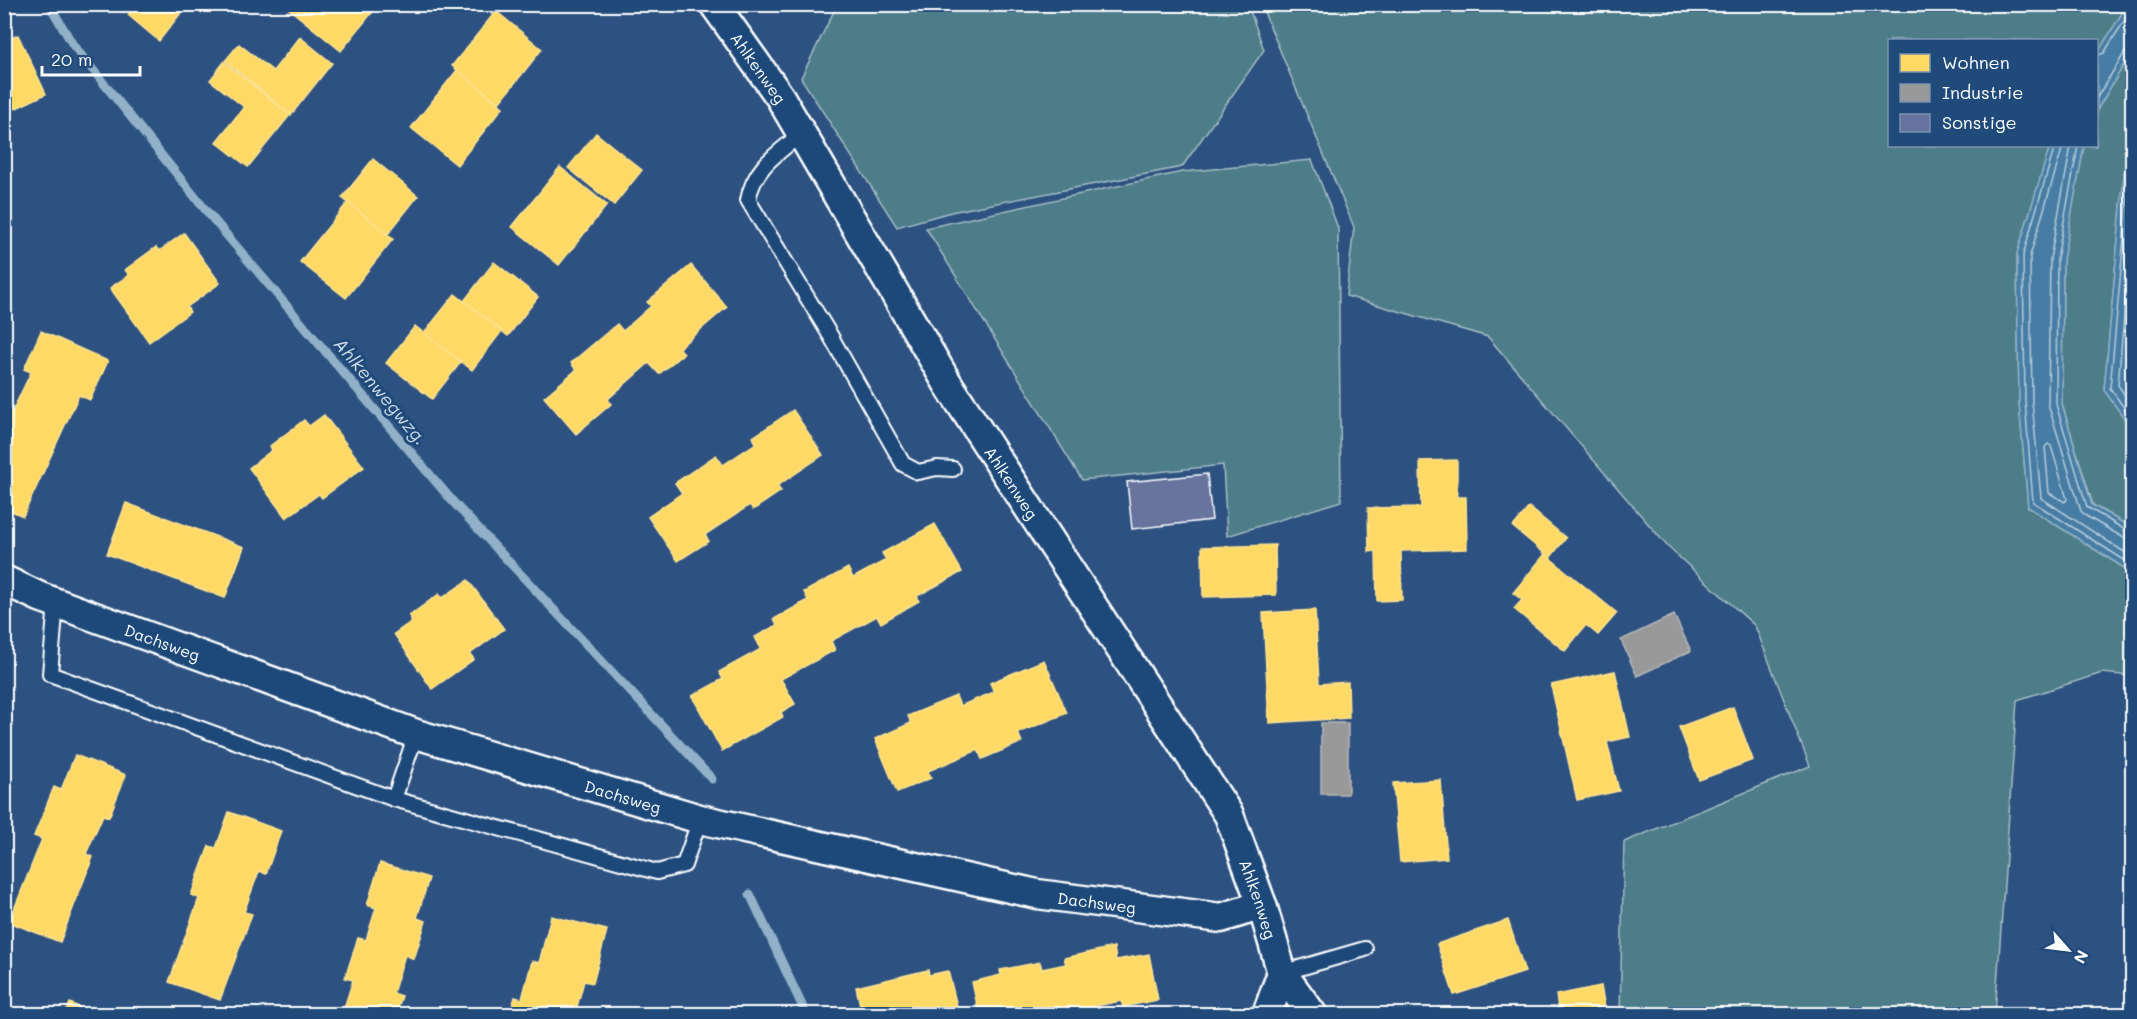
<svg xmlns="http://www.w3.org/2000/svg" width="2137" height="1019" font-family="Mali,sans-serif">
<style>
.green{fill:#4d7d88;stroke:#a6bec4;stroke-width:1.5}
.water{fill:#477da4;stroke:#91b1c8;stroke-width:1.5}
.homes{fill:#ffd966;stroke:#ffe494;stroke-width:1.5}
.industry{fill:#999;stroke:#b8b8b8;stroke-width:1.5}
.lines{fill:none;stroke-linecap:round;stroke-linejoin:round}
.shore{stroke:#b5cbdb;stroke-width:1.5}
.stream{stroke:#91b1c8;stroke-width:9}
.building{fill:#67739e;stroke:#fff;stroke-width:1.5}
.service-casing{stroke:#fff;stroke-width:18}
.minor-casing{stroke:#fff;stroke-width:33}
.service{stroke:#1f4a7a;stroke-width:14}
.minor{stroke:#1f4a7a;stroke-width:28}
.labels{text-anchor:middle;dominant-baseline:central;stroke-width:6;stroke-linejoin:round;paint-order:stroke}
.street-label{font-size:16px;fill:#fff;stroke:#1f4a7a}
.water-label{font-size:18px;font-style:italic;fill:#d1dee8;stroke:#1f4a7a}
</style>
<rect width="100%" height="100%" fill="#2d5281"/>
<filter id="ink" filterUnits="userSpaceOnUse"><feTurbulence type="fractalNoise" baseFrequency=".0167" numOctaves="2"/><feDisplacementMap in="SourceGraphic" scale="12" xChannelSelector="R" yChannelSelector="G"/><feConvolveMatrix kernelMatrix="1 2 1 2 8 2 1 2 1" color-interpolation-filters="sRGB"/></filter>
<g filter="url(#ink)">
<!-- green -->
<g class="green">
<path d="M837 5H1248L1264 50 1182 167 951 212 897 227 801 78Z"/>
<path d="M1261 5H2127L2097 54 2096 40H1890V146H2050L2017 254 2019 402 2028 507 2132 573V676L2102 673 2017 700 1995 1014H1620L1624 842 1810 766 1755 626 1668 547 1488 337 1346 296 1354 227Z"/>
<path d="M2132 51V135L2127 143 2104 390 2132 429V528L2093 505 2062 404 2063 259 2084 146H2096L2097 110Z"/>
<path d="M1312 160 1338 228 1341 501 1227 536 1223 465 1082 480 926 228 1182 172Z"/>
</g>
<!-- water -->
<g class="water">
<path d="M2127 5H2132V51L2097 110V54Z"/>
<path d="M2132 135V429L2104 390 2127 143Z"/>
<path d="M2050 146H2084L2063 259 2062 404 2092 505 2132 528V573L2028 507 2019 402 2017 254Z"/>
</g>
<!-- homes -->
<g class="homes">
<path d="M136 4H188L159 41 128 15Z"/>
<path d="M283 4H320L324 8 326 4H379L341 51Z"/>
<path d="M496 11 542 49 499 103 452 66Z"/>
<path d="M18 35 46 94 4 114V41Z"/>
<path d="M300 37 332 63 291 115 225 61 239 44 273 71Z"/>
<path d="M224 62 290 115 248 167 216 142 244 107 210 80Z"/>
<path d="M457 70 503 107 457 165 411 128Z"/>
<path d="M596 133 642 170 614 205 568 168Z"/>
<path d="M373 159 418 196 388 234 342 198Z"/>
<path d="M560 167 607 205 559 265 512 227Z"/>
<path d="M348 202 393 239 346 298 300 262Z"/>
<path d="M184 233 220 283 187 307 190 312 149 342 110 288 129 275 125 270 156 247 159 251Z"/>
<path d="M494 262 538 297 508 336 464 301Z"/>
<path d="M691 265 727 307 679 348 684 353 659 374 649 363 608 399 611 404 576 434 544 397 576 370 571 363 617 324 623 331 651 306 647 302Z"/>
<path d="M455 294 502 331 472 370 424 333Z"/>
<path d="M415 326 461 362 432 399 386 363Z"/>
<path d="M41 331 108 361 90 400 79 395 23 516 4 508V415L7 409 12 412 31 372 24 369Z"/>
<path d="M793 410 823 455 777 486 781 491 753 510 750 505 705 535 709 541 678 561 648 517 682 493 675 483 716 455 723 465 756 443 753 437Z"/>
<path d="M324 415 364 467 322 498 319 494 286 518 249 468 272 450 270 446 304 420 309 426Z"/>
<path d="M1457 460V497H1466L1467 549 1401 551 1402 600 1377 601 1376 551 1369 552 1368 508 1421 507 1420 461Z"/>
<path d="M126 503 244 547 225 598 107 554Z"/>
<path d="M1529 507 1566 538 1550 558 1513 527Z"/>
<path d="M935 524 962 572 917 596 919 601 881 623 877 616 831 641 835 650 781 679 795 704 781 712 783 717 722 751 692 696 723 679 719 672 761 649 755 637 777 625 774 619 808 600 804 592 848 568 853 578 886 560 882 553Z"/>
<path d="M1275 545 1276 595 1203 597 1202 547Z"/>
<path d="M1545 554 1617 613 1598 635 1586 625 1565 651 1514 609 1522 600 1513 593Z"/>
<path d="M468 580 504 629 470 654 474 659 432 689 394 634 412 621 409 616 439 594 442 598Z"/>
<path d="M1315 610 1319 684 1348 682 1349 718 1269 723 1263 613Z"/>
<path d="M1044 660 1067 713 1018 733 1022 742 982 759 978 750 928 771 931 778 897 792 875 739 911 723 908 716 956 696 960 706 994 692 990 683Z"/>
<path d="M1615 671 1630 737 1607 742 1619 791 1577 800 1551 685Z"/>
<path d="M1733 707 1753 760 1699 780 1679 727Z"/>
<path d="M75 755 126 775 109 817 103 815 86 854 93 857 60 942 9 922 42 839 34 836 54 787 61 790Z"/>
<path d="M1441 780 1447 858 1400 862 1393 783Z"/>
<path d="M229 812 281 831 266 874 259 871 244 912 252 914 220 1000 169 982 199 898 191 895 209 846 216 848Z"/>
<path d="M380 863 429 878 417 918 426 921 414 959 405 955 393 993 402 996 396 1014H342L353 980 345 978 358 938 366 940 376 908 367 905Z"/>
<path d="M551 916 607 930 593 983 584 981 575 1014H510L515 997 522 999 532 961 539 963Z"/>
<path d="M1508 920 1525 972 1454 995 1437 944Z"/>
<path d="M1114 947 1116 960 1149 954 1158 1000 1123 1007 1121 1001 1076 1010 1077 1014H979L972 982 1001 975 1000 970 1040 962 1042 969 1066 964 1064 958Z"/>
<path d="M928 970 929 975 948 971 959 1014H862L856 987Z"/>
<path d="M1601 986 1606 1014H1559L1556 995Z"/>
<path d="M70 1003 93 1014H65Z"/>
</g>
<!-- industry -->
<g class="industry">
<path d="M1674 615 1691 651 1637 676 1621 640Z"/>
<rect x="1321" y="723" width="27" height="71"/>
</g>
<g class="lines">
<!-- shore -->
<g class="shore">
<path d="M2096 56 2104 53 2131 10 2132 4"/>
<path d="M2096 99 2125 52 2132 49"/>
<path d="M2055 146 2023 255 2025 401 2033 502 2132 565"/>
<path d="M2063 146 2030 256 2032 401 2041 498 2132 557"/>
<path d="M2071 146 2050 259 2048 404 2081 511 2086 516 2124 538 2132 540"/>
<path d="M2078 146 2057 259 2056 404 2087 507 2127 531 2132 532"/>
<path d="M2132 150 2110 388 2132 419"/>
<path d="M2132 223 2118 385 2132 406"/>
<path d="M2132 321 2127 383 2132 391"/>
<path d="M2048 444 2051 446 2067 499 2065 502 2049 493 2045 447Z"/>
</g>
<!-- stream -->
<g class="stream">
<path d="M49 4 73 45 208 213 454 503 712 779"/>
<path d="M750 894 806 1014"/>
</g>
</g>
<!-- building -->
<path class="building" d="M1207 474 1212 520 1132 529 1127 482Z"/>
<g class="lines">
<!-- service casing -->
<g class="service-casing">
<g id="service">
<path d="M801 134C777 154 754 167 748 200L830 335 903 464 918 472 937 468 953 469"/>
<path d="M56 602 50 674 394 799 657 872 684 865 700 819"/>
<path d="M394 799 416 734"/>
<path d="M1282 973 1365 949"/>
</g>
</g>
<!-- minor casing -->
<g class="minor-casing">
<g id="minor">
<path id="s1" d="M714 4 780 97 948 384 1229 815 1262 905 1282 973 1312 1014"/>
<path id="s2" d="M4 580 40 597 416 734 700 819 1037 894 1221 918 1262 905"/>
<path d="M1267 1014 1282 973"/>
</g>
</g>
<!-- service -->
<use href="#service" class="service"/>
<!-- minor -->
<use href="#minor" class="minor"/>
</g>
</g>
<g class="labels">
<!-- street labels -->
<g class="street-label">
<text stroke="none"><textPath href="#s1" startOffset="78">Ahlkenweg</textPath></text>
<text stroke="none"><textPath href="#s1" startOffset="564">Ahlkenweg</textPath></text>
<text stroke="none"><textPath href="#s2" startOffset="170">Dachsweg</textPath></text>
<text stroke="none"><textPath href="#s2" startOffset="656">Dachsweg</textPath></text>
<text stroke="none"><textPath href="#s1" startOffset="1050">Ahlkenweg</textPath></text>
<text stroke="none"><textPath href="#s2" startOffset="1142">Dachsweg</textPath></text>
</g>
<!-- water labels -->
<g class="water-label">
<text transform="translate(381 391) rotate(50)">Ahlkenwegwzg.</text>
</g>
</g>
<!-- margin -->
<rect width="2137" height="1019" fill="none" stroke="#1f4a7a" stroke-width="24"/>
<rect x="12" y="12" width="2113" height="995" fill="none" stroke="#fff" stroke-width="2" filter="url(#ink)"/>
<!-- legend -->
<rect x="1888" y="39" width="210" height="108" fill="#1f4a7a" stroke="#7992af" stroke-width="1.5"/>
<rect x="1900" y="54" width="30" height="18" fill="#ffd966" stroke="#7992af" stroke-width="1.5"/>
<text x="1942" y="69" font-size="18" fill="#ffffff">Wohnen</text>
<rect x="1900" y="84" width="30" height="18" fill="#999999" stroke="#7992af" stroke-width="1.5"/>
<text x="1942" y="99" font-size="18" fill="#ffffff">Industrie</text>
<rect x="1900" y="114" width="30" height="18" fill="#67739e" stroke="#7992af" stroke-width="1.5"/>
<text x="1942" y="129" font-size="18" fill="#ffffff">Sonstige</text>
<!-- north arrow -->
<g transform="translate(2068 950) rotate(118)" stroke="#1f4a7a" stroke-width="4.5" paint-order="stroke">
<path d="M0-4.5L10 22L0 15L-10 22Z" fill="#ffffff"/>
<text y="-9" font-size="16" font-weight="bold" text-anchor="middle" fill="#ffffff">N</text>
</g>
<!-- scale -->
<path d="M42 66v9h98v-9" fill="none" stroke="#ffffff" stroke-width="3"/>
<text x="51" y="66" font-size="18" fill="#ffffff" stroke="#1f4a7a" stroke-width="4.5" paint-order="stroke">20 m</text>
</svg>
